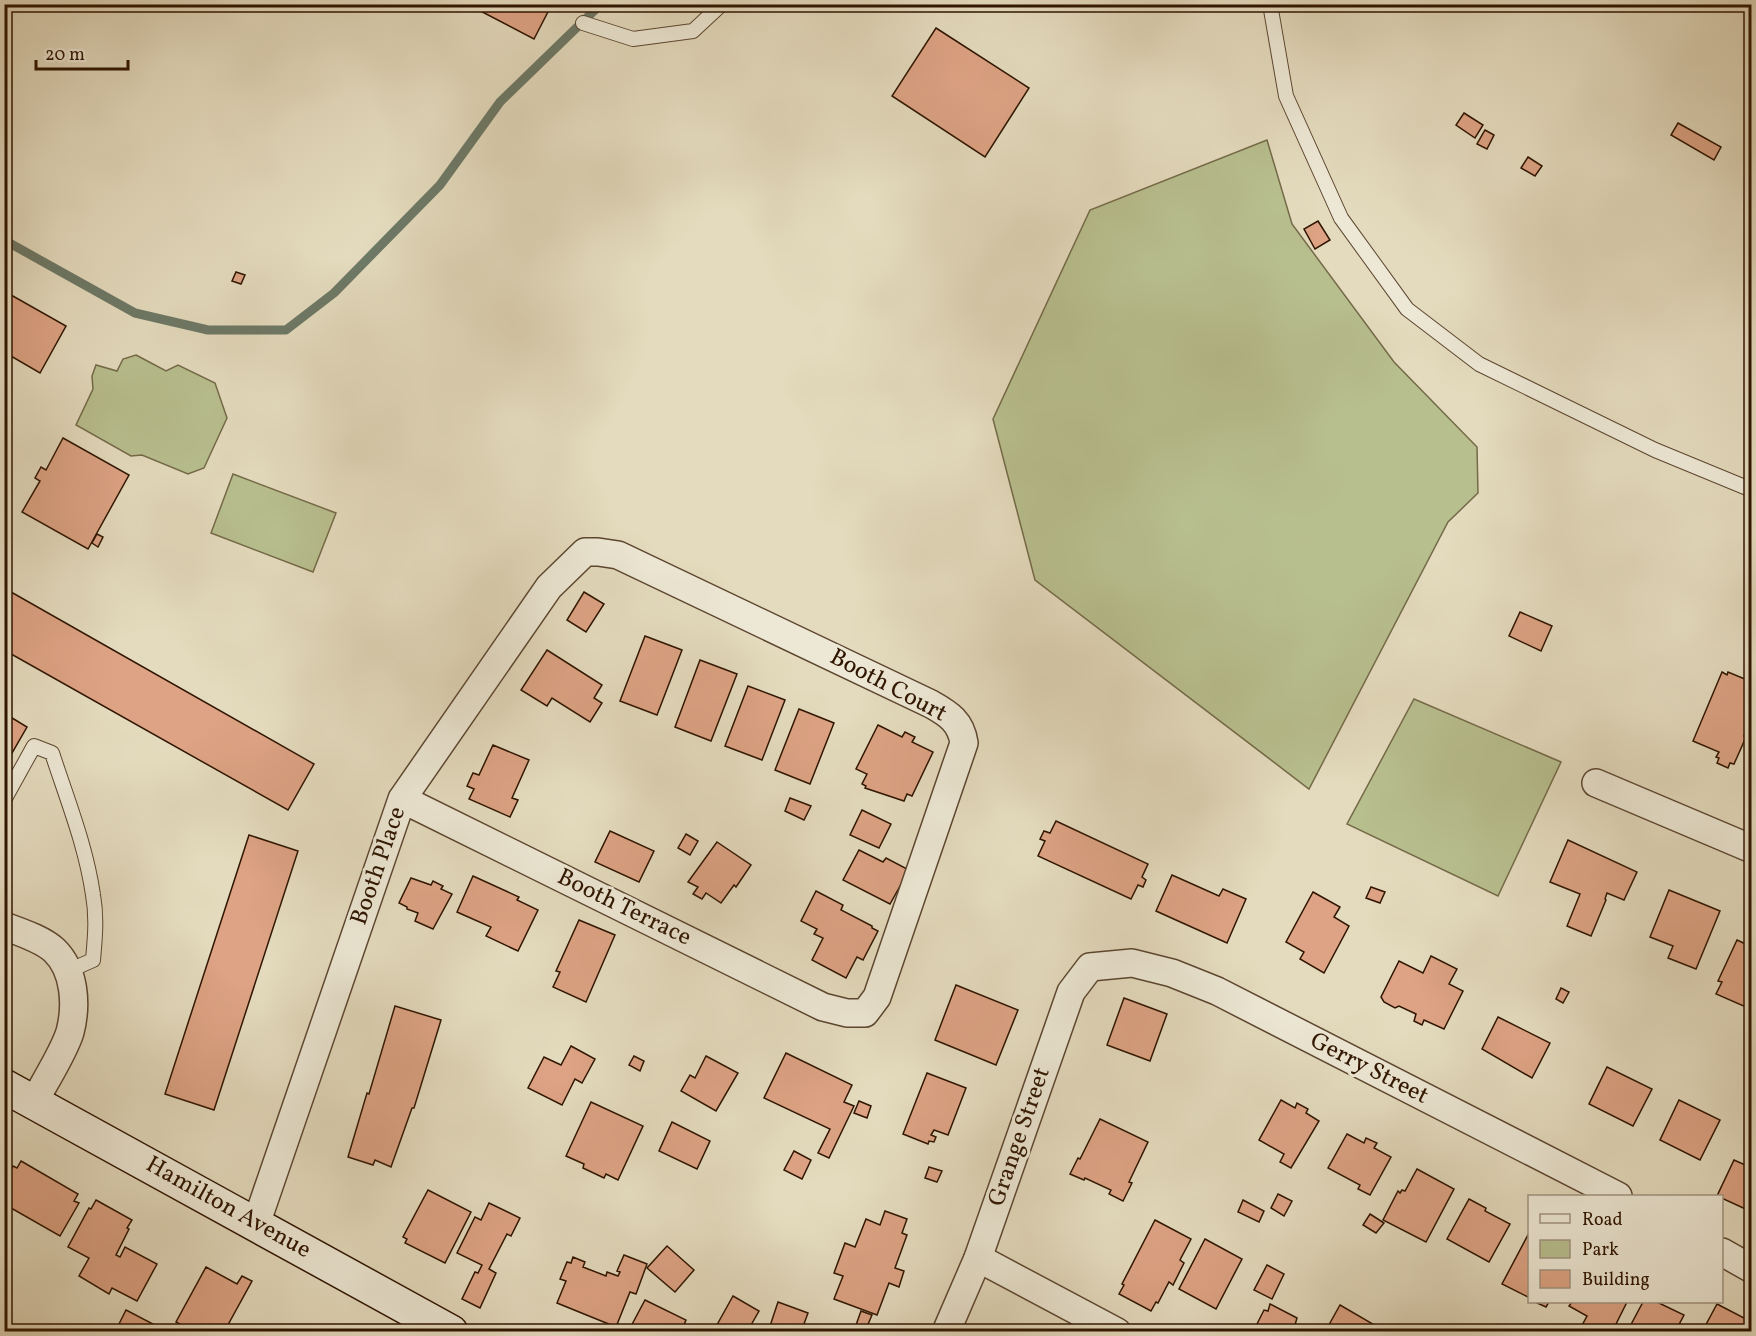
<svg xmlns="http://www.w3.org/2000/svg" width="1756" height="1336" font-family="Vollkorn,serif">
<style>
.park{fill:#b8bf8f;stroke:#746a48;stroke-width:1.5}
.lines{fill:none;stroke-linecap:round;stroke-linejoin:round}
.stream{stroke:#6d7967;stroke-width:9}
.building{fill:#dda384;stroke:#2f1500;stroke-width:1.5}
.lane-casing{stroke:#5c4630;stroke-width:16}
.street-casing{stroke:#5c4630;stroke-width:30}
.secondary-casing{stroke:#2f1500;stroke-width:36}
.lane{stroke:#ede8d5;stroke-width:14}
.street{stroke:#ede8d5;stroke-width:27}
.secondary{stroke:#ede8d5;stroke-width:33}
.labels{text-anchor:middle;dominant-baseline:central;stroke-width:6;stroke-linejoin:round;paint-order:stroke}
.street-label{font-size:24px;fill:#2f1500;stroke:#ede8d5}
</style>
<rect width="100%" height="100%" fill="#e4dbbe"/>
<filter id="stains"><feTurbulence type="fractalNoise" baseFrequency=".00333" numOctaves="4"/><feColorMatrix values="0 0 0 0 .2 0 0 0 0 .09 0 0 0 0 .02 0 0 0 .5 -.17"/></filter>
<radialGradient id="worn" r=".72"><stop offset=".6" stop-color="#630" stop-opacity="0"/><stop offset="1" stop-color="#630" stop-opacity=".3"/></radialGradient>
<!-- park -->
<g class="park">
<path d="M1267 140 1292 224 1394 362 1477 447 1478 493 1448 522 1309 789 1035 580 993 419 1090 210Z"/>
<path d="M136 355 166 371 178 365 215 383 227 418 204 468 188 474 142 455 131 456 76 425 93 389 92 376 96 365 117 371 123 359Z"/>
<path d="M233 474 336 513 313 572 211 533Z"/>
<path d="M1414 699 1561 762 1498 896 1347 824Z"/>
</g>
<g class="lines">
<!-- stream -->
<path class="stream" d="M4 240 135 313 208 330H286L334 293 440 185 500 102 601 4"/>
</g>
<!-- building -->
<g class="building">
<path d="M467 4H552L534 39Z"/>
<path d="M936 28 1029 88 985 157 892 96Z"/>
<path d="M1464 113 1483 125 1475 138 1456 125Z"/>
<path d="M1678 123 1721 147 1714 160 1671 135Z"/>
<path d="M1485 130 1494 135 1487 149 1477 144Z"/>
<path d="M1528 157 1542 166 1535 176 1521 168Z"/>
<path d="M1318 221 1330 240 1315 249 1304 229Z"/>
<path d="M236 272 245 275 241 284 232 281Z"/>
<path d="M4 291 66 326 40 373 4 352Z"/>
<path d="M63 438 129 475 88 549 22 512 40 481 35 478 41 467 46 470Z"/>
<path d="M97 534 103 537 98 547 92 543Z"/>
<path d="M4 588 314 764 288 810 4 650Z"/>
<path d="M584 592 604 604 586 632 567 620Z"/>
<path d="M1520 612 1552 626 1541 651 1509 636Z"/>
<path d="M645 636 682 650 657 715 620 701Z"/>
<path d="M547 650 602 685 594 698 602 703 590 722 552 698 547 706 521 690Z"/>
<path d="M700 660 737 674 711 741 675 727Z"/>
<path d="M1722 672 1727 675 1728 672 1752 682V720L1744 736 1746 737 1734 764 1730 763 1728 768 1717 763 1719 758 1716 757 1719 752 1693 741Z"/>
<path d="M748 686 785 700 762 760 725 746Z"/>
<path d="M799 709 834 723 810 784 775 770Z"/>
<path d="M4 713 27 727 4 767Z"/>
<path d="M878 725 902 737 905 732 915 737 912 742 933 752 912 796 907 794 904 801 865 788 866 786 862 784 867 774 856 769Z"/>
<path d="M493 745 529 760 512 798 518 800 510 817 469 799 474 789 467 786 473 773 479 775Z"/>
<path d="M1752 756V770L1746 767Z"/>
<path d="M790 798 811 806 804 820 785 811Z"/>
<path d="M862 810 891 824 879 848 850 835Z"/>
<path d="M1056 821 1148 864 1142 877 1146 880 1143 887 1138 885 1131 899 1038 856 1045 841 1040 839 1044 831 1050 833Z"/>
<path d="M610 831 654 851 639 882 595 862Z"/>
<path d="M686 834 698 841 690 855 678 848Z"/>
<path d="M249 835 298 851 214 1110 165 1094Z"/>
<path d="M1568 840 1637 872 1624 900 1607 893 1605 899 1606 900 1591 936 1567 926 1580 894 1550 882Z"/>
<path d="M717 842 751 865 736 887 734 885 721 903 706 893 702 899 693 894 698 887 688 882Z"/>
<path d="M859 850 883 862 886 858 909 870 890 904 843 880Z"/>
<path d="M1172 875 1219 896 1223 889 1246 899 1227 943 1156 911Z"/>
<path d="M473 876 519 897 517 900 538 910 518 951 486 936 491 927 457 912Z"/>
<path d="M411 878 431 885 433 881 443 886 441 889 452 894 433 929 415 921 418 913 407 909V907L399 903Z"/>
<path d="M1371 887 1385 892 1380 903 1366 898Z"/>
<path d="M1669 890 1720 911 1696 969 1668 958 1673 946 1650 937Z"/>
<path d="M816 891 843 905 841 910 872 926V928L878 931 863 960 857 957 846 978 812 960 823 938 814 934 817 929 801 921Z"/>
<path d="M1313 892 1340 907 1334 917 1349 926 1324 973 1300 959 1304 952 1286 942Z"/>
<path d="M579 920 615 935 586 1002 553 987 560 972 556 971Z"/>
<path d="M1737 940 1752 947V994L1746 1007 1716 994 1722 982 1718 981Z"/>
<path d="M1431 956 1457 969 1449 984 1463 991 1444 1029 1424 1020 1422 1025 1414 1021 1416 1014 1399 1006 1395 1008 1384 1002 1381 997 1399 961 1423 973Z"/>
<path d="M956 985 1018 1010 996 1065 935 1040Z"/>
<path d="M1561 988 1569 992 1563 1003 1556 999Z"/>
<path d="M1124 998 1167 1014 1150 1061 1107 1045Z"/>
<path d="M395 1006 441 1020 414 1108H412L391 1167 375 1160 373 1165 348 1157 367 1093 369 1094Z"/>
<path d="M1498 1017 1550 1043 1532 1078 1482 1049Z"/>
<path d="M571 1046 595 1059 582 1083 575 1079 562 1105 528 1088 544 1057 561 1065Z"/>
<path d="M786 1053 852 1085 844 1102 854 1106 829 1158 818 1153 830 1129 764 1098Z"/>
<path d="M634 1056 644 1061 640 1071 629 1065Z"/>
<path d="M706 1056 738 1073 716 1111 681 1091 690 1075 695 1078Z"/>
<path d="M1607 1067 1652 1089 1633 1126 1589 1104Z"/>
<path d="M927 1073 966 1088 948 1135 934 1130 931 1135 936 1137 934 1142 929 1141 928 1144 903 1134Z"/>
<path d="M1281 1100 1295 1108 1297 1103 1308 1109 1306 1113 1319 1121 1291 1168 1280 1162 1284 1154 1259 1140Z"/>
<path d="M1679 1100 1720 1120 1700 1160 1660 1140Z"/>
<path d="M859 1101 871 1106 867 1118 854 1113Z"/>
<path d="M591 1102 643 1126 618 1180 606 1174 604 1178 583 1168 584 1164 566 1156Z"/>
<path d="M1100 1119 1148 1142 1129 1182 1132 1183 1123 1201 1109 1194 1111 1190 1085 1178 1084 1180 1070 1174 1078 1158 1080 1159Z"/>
<path d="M672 1122 710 1141 697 1169 659 1151Z"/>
<path d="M1347 1134 1364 1143 1366 1138 1377 1143 1374 1148 1391 1157 1370 1195 1358 1189 1360 1185 1328 1168Z"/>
<path d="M794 1151 811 1160 802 1179 784 1170Z"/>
<path d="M1734 1160 1752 1168V1212L1717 1196Z"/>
<path d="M21 1161 78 1194 74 1201 79 1203 60 1236 4 1204V1181L13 1166 17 1168Z"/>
<path d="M929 1167 942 1171 937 1182 925 1178Z"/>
<path d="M1417 1169 1454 1189 1426 1242 1383 1220 1398 1191 1400 1193 1402 1190 1405 1191Z"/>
<path d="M428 1190 471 1212 445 1263 405 1243 407 1239 403 1237Z"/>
<path d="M1278 1194 1292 1201 1284 1216 1271 1208Z"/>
<path d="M1469 1199 1486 1208 1485 1211 1510 1224 1489 1262 1447 1239Z"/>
<path d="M96 1200 132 1220 127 1228 129 1229 116 1255 120 1257 125 1247 157 1264 137 1301 112 1288 109 1294 79 1276 89 1258 68 1247 89 1208 91 1209Z"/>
<path d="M1243 1200 1264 1211 1259 1222 1238 1212Z"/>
<path d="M489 1203 520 1218 511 1236 507 1234 489 1269 496 1273 480 1308 462 1299 475 1272 478 1273 482 1265 457 1253 475 1217 481 1220Z"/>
<path d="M885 1211 907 1219 902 1233 907 1235 895 1268 904 1271 899 1287 889 1283 877 1315 834 1299 843 1276 834 1273 845 1243 855 1247 866 1219 880 1225Z"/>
<path d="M1370 1214 1384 1223 1376 1233 1363 1225Z"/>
<path d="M1155 1220 1191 1239 1180 1260 1184 1263 1173 1285 1169 1282 1158 1303 1156 1302 1151 1311 1119 1294 1124 1285 1122 1284Z"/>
<path d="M1529 1233H1530V1298L1502 1284Z"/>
<path d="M1205 1239 1242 1259 1216 1309 1179 1289Z"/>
<path d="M667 1246 694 1270 675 1292 647 1268Z"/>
<path d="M624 1255 647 1264 636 1294 630 1292 616 1327 557 1303 566 1281 560 1279 567 1262 571 1263 573 1257 585 1262 583 1267 606 1276 607 1272 618 1276 620 1272 617 1271Z"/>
<path d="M1267 1265 1284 1274 1272 1299 1254 1290Z"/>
<path d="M206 1267 237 1284 242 1276 252 1281 224 1332H193L176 1322Z"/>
<path d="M733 1296 759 1311 747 1332H713Z"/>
<path d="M645 1300 686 1320 681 1332H628Z"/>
<path d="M778 1302 808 1313 801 1332H768Z"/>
<path d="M1535 1302H1549L1546 1307Z"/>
<path d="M1572 1302H1627L1612 1332H1585L1580 1329 1587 1316 1569 1306Z"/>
<path d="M1643 1302H1657L1684 1315 1675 1332H1627Z"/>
<path d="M1270 1304 1297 1318 1293 1332H1253L1264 1310 1268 1311Z"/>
<path d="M1717 1304 1748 1320 1742 1332H1702Z"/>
<path d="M1340 1305 1378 1327 1376 1332H1325Z"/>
<path d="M126 1310 153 1324 149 1332H115Z"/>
<path d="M861 1311 872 1315 866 1329 856 1325Z"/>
</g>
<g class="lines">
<!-- lane casing -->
<g class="lane-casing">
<g id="lane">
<path d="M1270 4 1286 96 1341 218 1407 309 1479 364 1655 450 1752 490"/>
<path d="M583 23 633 39 693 31 722 4"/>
<path d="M4 800 34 746 52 753C67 799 86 846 93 895 97 917 95 938 93 960L68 971"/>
</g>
</g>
<!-- street casing -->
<g class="street-casing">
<g id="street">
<path d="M1596 783 1752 849"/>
<path d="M4 926C20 932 42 939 54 950 75 970 77 1005 70 1032 64 1052 44 1083 34 1102"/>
<path d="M256 1224 402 799 549 587 585 552H598L618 555 931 704C949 714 961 722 964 743L877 997 865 1013H847L823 1007 402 799"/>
<path d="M1722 1252 1752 1269"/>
<path d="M978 1258 1117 1332"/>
<path d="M946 1332 978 1258 1071 992 1090 967 1132 963 1172 973 1217 991 1618 1196"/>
</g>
</g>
<!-- secondary casing -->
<g class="secondary-casing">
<path id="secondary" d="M4 1086 451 1332"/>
</g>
<!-- lane -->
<use href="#lane" class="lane"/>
<!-- street -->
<use href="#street" class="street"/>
<!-- secondary -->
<use href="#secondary" class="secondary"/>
</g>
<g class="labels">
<!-- street labels -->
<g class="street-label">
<text transform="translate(888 686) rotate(28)">Booth Court</text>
<text transform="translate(379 866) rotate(-71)">Booth Place</text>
<text transform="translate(624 908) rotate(26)">Booth Terrace</text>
<text transform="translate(1369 1069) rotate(27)">Gerry Street</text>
<text transform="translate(1020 1137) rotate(-71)">Grange Street</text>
<text transform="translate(228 1208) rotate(29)">Hamilton Avenue</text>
</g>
</g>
<!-- margin -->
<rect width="1756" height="1336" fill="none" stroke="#e4dbbe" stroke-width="24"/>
<rect x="6" y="6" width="1744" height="1324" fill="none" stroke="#2f1500" stroke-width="3"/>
<rect x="12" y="12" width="1732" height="1312" fill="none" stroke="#2f1500" stroke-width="1.5"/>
<!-- legend -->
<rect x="1528" y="1195" width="195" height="108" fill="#ede8d5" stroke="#a19480" stroke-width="1.5"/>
<rect x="1540" y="1214" width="30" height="9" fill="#ede8d5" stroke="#a19480" stroke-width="1.5"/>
<text x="1582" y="1225" font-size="18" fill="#2f1500">Road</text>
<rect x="1540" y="1240" width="30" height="18" fill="#b8bf8f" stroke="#a19480" stroke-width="1.5"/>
<text x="1582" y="1255" font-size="18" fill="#2f1500">Park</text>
<rect x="1540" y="1270" width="30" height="18" fill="#dda384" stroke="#a19480" stroke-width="1.5"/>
<text x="1582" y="1285" font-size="18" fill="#2f1500">Building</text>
<!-- scale -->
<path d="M36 60v9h92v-9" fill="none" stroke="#2f1500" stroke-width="3"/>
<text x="45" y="60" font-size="18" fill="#2f1500" stroke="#ede8d5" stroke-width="4.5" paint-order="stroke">20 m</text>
<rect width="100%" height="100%" filter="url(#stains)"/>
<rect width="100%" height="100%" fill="url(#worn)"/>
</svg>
